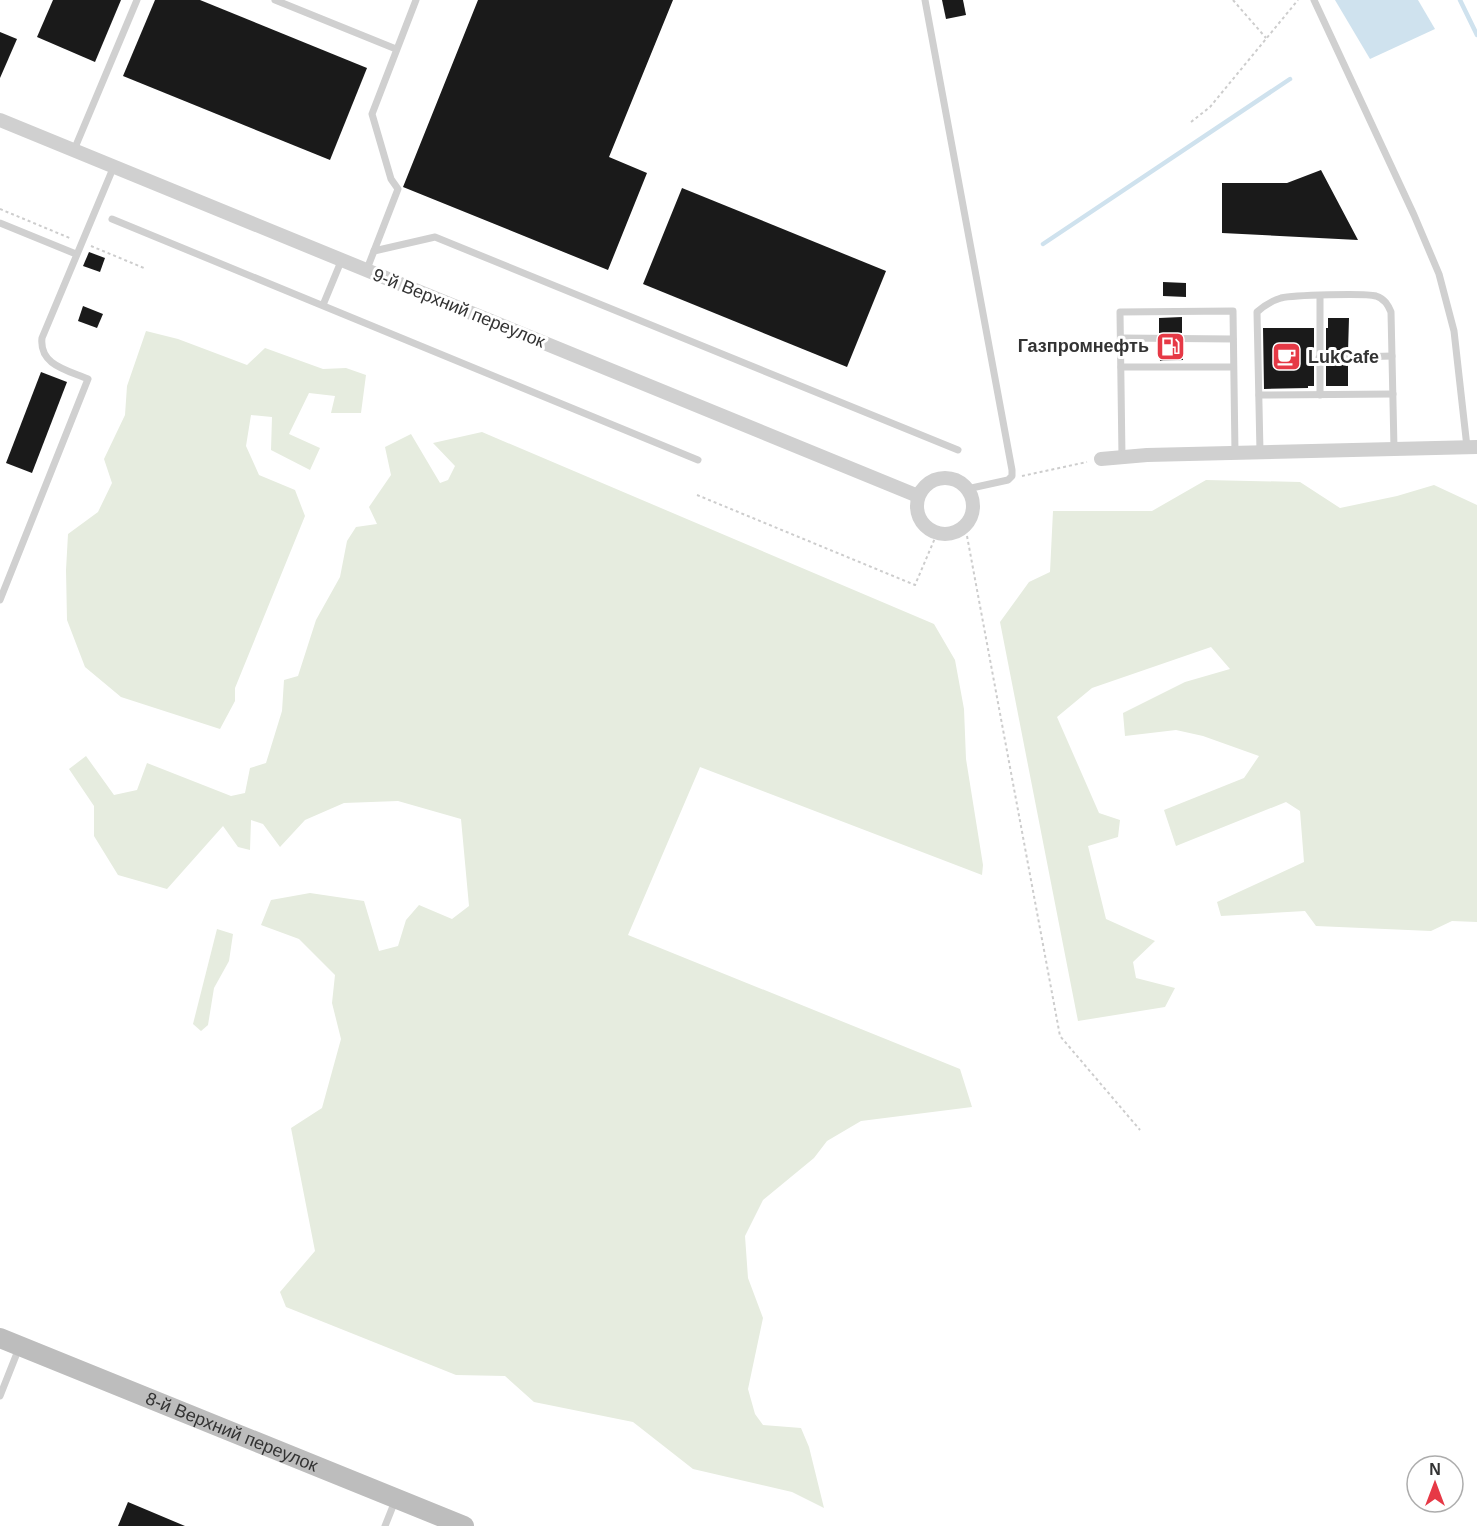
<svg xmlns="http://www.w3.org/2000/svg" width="1477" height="1526" font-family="Arial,sans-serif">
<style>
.green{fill:#e6ecdf}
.water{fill:#cfe2ee}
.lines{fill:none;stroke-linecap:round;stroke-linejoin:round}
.stream{stroke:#cfe2ee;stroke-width:4.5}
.building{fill:#1a1a1a}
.path{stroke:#cdcdcd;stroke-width:2;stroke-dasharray:3 3;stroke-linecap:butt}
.lane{stroke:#d0d0d0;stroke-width:7}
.street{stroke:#d0d0d0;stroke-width:14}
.secondary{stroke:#bdbdbd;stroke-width:20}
.labels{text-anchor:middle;stroke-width:6;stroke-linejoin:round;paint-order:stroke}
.street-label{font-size:18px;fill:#333;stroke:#fff}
.poi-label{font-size:18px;font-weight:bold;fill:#333;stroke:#fff;text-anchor:end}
</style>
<rect width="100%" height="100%" fill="#fff"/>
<g class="green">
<path d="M146,331l32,8 69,26 18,-17 58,21 23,-1 20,7 -5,38h-30l4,-17 -26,-3 -20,41 31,14 -10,22 -39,-20 1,-33 -21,-2 -5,31 13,29 36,15 10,26 -70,172v13l-15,28 -99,-32 -36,-30 -18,-47 -1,-50 2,-36 30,-22 14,-29 -8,-24 21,-44 2,-29z"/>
<path d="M482,432l452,192 21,36 9,49 2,50 17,106 -1,10 -282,-108 -72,168 332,134 12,38 -111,14 -34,20 -13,17 -51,42 -18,36 3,42 15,40 -15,71 7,25 8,11 38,3 8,19 15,61 -32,-16 -99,-23 -60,-47 -99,-20 -29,-26 -49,-1 -170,-68 -6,-15 35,-41 -24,-123 31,-20 19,-69 -9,-36 3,-28 -36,-36 -38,-14 10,-25 39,-7 54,8 15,50 19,-5 8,-26 13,-15 33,14 17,-13 -8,-87 -63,-18 -54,2 -39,17 -25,27 -17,-23 -12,-4 -1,30 -12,-3 -15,-21 -56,63 -49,-14 -24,-39v-30l-25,-37 17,-13 28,39 23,-5 10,-27 84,33 14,-3 5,-25 16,-5 16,-52 2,-31 14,-4 18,-56 24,-43 7,-36 9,-14 21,-3 -8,-17 22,-32 -6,-28 26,-13 29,49 8,-3 7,-14 -22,-23z"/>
<path d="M1206,480l94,2 40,26 57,-12 37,-11 43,20v417l-25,-1 -21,10 -115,-5 -11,-15 -84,5 -4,-14 87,-40 -4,-51 -14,-9 -110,44 -12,-36 80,-32 15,-22 -56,-20 -27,-6 -51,6 -2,-23 62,-31 45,-13 -19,-22 -119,41 -35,29 42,96 21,7 -2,17 -30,9 18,73 49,22 -22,21 3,16 39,10 -10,19 -87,14 -78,-399 29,-40 21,-10 3,-61h99z"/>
<path d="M217,929l16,5 -4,27 -15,27 -6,37 -7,6 -8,-7z"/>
</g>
<path class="water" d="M1335,0h83l17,29 -65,30z"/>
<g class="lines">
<g class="stream">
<path d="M1460,0l17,35"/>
<path d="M1043,244l247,-165"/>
</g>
</g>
<g class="building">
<path d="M53,0h68l-26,62 -58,-25z"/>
<path d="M155,0h45l167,68 -37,92 -207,-84z"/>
<path d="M478,0h195l-64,157 38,16 -39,97 -205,-83z"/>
<path d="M942,0h21l3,15 -20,4z"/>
<path d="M0,32l17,7 -17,39z"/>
<path d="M1321,170l37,70 -136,-7v-50h65z"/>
<path d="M682,188l204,83 -39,96 -204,-83z"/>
<path d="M89,252l16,6 -5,14 -17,-6z"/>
<path d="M1163,282l23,1v14l-23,-1z"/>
<path d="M83,306l20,8 -6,14 -19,-7z"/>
<path d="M1182,317v16h-23v-15z"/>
<path d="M1328,318h21l-1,34h-22v-24h2z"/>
<path d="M1263,328h51v58h-6v2l-44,1z"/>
<path d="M1159,344h24v16l-23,1z"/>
<rect x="1326" y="363" width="22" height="23"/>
<path d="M41,372l26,10 -35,91 -26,-10z"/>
<path d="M128,1502l57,24h-67z"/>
</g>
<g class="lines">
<g class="path">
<path d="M1233,0l33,38"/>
<path d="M1191,122l19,-15 88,-107"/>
<path d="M0,209l72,30"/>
<path d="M91,246l53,22"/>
<path d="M1022,476l65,-14"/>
<path d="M697,495l218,90 20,-47"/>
<path d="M967,536l93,500 80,94"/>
</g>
<g class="lane">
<path d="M275,0l121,49"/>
<path d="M925,0l87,470v6l-4,4 -41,9"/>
<path d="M1314,0l100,215 25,59 15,57 13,116"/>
<path d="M74,150l63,-150"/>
<path d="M112,219l586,241"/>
<path d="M0,223l76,31"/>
<path d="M374,251l61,-14 523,213"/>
<path d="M367,269l31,-80 -7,-10 -19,-65 44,-114"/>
<path d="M323,305l19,-46"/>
<path d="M1121,338l112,1"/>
<path d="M1319,358l73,-2"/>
<path d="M1121,367h112"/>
<path d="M1259,395l134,-1"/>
<path d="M1320,395v-99"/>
<path d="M1260,452l-3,-140c8,-7 14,-11 24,-14 12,-3 84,-5 95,-2 9,3 12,9 15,16l3,136"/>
<path d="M1122,457l-2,-145 113,-1 2,142"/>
<path d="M0,600l88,-221c-21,-9 -49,-14 -46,-41l72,-172"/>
<path d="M0,1396l19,-48"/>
<path d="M385,1526l10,-25"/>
</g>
<g class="street">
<path d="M0,120l918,376"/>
<path d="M1101,459l46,-4 330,-8"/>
<circle cx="945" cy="506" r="28"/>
</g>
<path class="secondary" id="s1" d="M0,1338l464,188"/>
</g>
<defs>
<symbol id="fuel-square" viewBox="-11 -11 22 22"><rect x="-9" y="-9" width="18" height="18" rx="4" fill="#e63946" stroke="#fff"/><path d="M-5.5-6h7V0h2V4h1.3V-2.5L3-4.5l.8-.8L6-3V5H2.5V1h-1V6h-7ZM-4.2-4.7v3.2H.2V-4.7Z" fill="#fff"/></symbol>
<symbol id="cafe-square" viewBox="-11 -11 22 22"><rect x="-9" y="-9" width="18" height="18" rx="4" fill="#e63946" stroke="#fff"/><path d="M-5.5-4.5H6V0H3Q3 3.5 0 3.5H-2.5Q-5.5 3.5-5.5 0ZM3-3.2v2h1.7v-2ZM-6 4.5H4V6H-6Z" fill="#fff"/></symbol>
</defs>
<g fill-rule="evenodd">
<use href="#fuel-square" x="1154" y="330" width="33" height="33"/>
<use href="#cafe-square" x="1270" y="340" width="33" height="33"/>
</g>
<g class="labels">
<g class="street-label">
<text transform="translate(459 308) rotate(22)" y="6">9-й Верхний переулок</text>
<text dy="6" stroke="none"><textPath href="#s1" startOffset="250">8-й Верхний переулок</textPath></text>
</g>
<g class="poi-label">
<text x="1149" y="352">Газпромнефть</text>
<text x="1308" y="363" text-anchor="start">LukCafe</text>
</g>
</g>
<g transform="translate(1435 1484)"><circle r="28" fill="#ffffff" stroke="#adadad" stroke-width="1.5"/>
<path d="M0-4.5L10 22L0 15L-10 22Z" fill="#e63946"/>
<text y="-9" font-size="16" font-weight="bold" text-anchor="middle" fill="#333333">N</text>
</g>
</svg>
